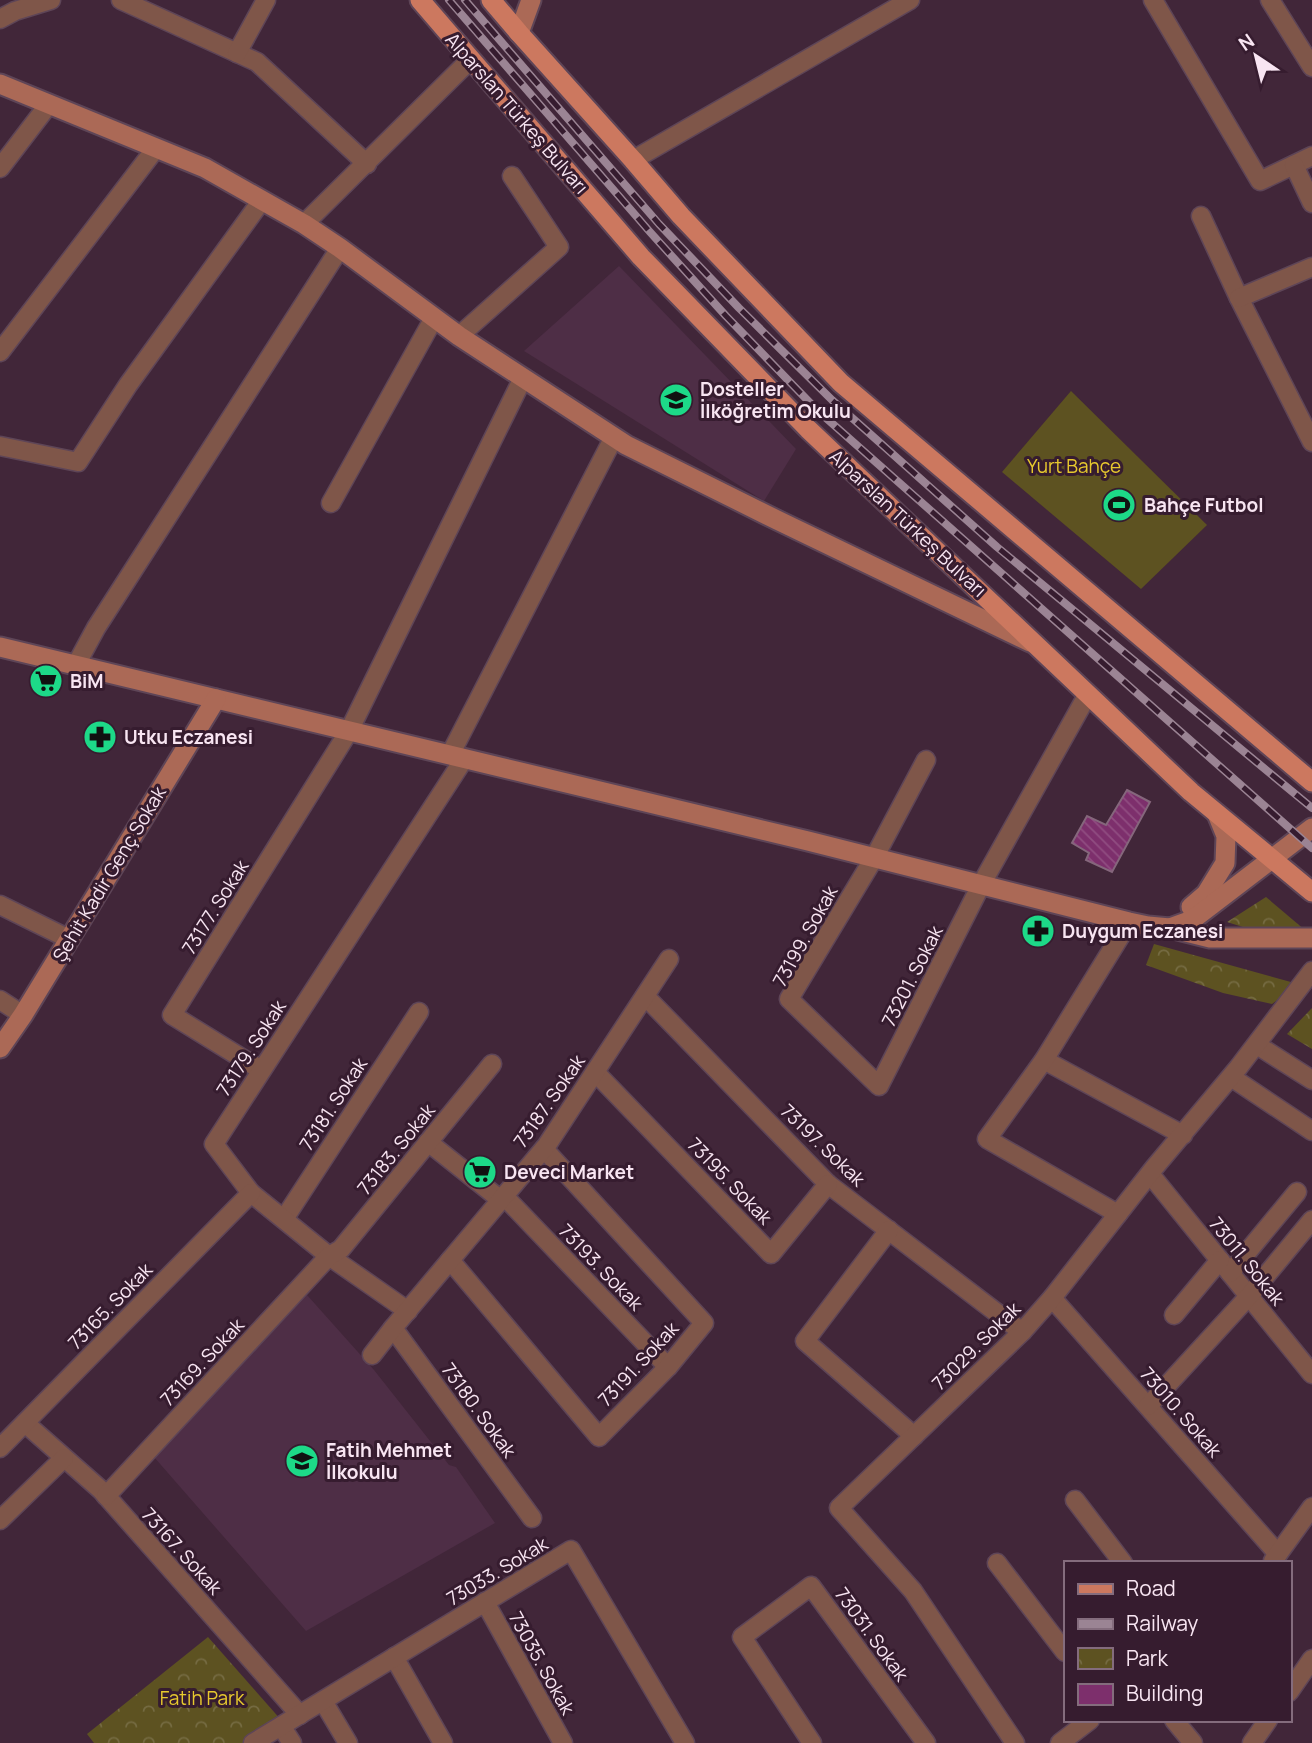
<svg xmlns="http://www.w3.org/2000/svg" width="1312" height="1743" font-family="Manrope,sans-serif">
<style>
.built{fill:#4e2e46}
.green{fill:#5d5221}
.park{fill:url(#park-crowns)}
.building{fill:url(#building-back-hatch);stroke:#85667c;stroke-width:2}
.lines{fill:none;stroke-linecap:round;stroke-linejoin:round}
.minor-casing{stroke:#5e4557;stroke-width:21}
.secondary-casing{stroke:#5e4557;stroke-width:23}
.primary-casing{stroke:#5e4557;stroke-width:23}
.minor{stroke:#7f5649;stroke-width:18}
.secondary{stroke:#ab6956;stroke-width:19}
.primary{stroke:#cc785f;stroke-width:19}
.rail-casing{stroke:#9b8494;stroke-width:8}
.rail{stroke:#361c2f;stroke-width:5;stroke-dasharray:16;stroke-linecap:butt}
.labels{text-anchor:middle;stroke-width:6;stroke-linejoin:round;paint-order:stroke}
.street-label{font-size:19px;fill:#f8e5f2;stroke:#361c2f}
.poi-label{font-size:19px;font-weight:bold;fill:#f8e5f2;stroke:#361c2f;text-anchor:start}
.park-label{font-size:19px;fill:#e7c92e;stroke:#361c2f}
</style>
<defs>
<pattern id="park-crowns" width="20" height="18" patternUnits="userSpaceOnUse" patternTransform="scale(1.75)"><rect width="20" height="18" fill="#5d5221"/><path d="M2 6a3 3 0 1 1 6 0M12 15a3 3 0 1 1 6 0" fill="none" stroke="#756b42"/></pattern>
<pattern id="building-back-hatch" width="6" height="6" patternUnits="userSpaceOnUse" patternTransform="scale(1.75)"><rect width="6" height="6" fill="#7d2f6c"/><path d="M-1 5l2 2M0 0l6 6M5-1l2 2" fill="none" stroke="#904d81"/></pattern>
</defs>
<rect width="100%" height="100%" fill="#412639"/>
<g class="built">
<path d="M619,266l177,183 -32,52 -240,-150z"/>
<path d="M307,1295l67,75 75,95 7,2 39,56 -189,108 -152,-174z"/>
</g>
<path class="green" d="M1071,391l136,134 -66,64 -139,-117z"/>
<g class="park">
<path d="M1266,897l46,39v13l-85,-27z"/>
<path d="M1154,944l144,40 -26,20 -49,-11 -77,-28z"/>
<path d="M1312,1008v41l-25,-15z"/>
<path d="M208,1637l74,84 -34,22h-154l-7,-9z"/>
</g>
<path class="building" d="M1127,790l23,12 -38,70 -26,-12 3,-7 -17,-10 15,-27 19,9z"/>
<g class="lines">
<defs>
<g id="minor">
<path d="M121,0l136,62 110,102"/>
<path d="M1153,0l107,181 52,-25"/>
<path d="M1270,0l42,67"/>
<path d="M0,19l15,-8 36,-11"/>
<path d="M237,53l29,-53"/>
<path d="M633,160l277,-160"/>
<path d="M1294,165l18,38"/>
<path d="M0,168l49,-64"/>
<path d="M1201,216l38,82 73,144"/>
<path d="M304,224l167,-165"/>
<path d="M1239,298l73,-31"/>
<path d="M459,336l100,-89 -47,-71"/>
<path d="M0,352l156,-204"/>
<path d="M0,446l78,16 50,-77 134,-185"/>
<path d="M331,503l103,-185"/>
<path d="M76,665l20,-37 244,-380"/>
<path d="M450,755l164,-318"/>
<path d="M926,760l-52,98 -85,141 90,87 102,-201 107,-191"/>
<path d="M0,905l69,34"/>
<path d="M645,996l183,188 194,148"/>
<path d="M0,1000l23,15"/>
<path d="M1257,1045l55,35"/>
<path d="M1044,1060l139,75"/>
<path d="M261,1070l-89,-55 177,-284 174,-353"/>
<path d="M595,1072l176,182 57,-70"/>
<path d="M1231,1077l81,54"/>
<path d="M428,1142l73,58"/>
<path d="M1150,1174l162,200"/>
<path d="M504,1196l164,171"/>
<path d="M1118,1214l-131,-75 57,-79 85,-138"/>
<path d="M284,1219l135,-207"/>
<path d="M889,1230l-84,111 109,95"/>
<path d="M450,1260l149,177 69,-70 36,-44 -160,-174"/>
<path d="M1230,1273l67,-81"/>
<path d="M1052,1298l226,256"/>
<path d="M408,1311l-79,-55 -78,-63 -37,-49 250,-385"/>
<path d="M1174,1315l46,-55"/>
<path d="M393,1328l139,190"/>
<path d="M372,1355l21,-27 154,-183 122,-186"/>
<path d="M1148,1406l101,-110 63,-76"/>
<path d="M25,1423l76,67 199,225"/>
<path d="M0,1448l251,-255"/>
<path d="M106,1496l223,-240 12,-7 151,-185"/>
<path d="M1075,1500l48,63"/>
<path d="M0,1520l64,-62"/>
<path d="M1273,1561l39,-54"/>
<path d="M997,1563l68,89"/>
<path d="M485,1602l78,141"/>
<path d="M394,1657l49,86"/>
<path d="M1289,1692l23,-33"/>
<path d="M323,1701l25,42"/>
<path d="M1174,1720l19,23"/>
<path d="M281,1726l11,17"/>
<path d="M253,1743l318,-193 114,193"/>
<path d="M812,1743l-70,-106 69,-51 115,157"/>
<path d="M1015,1743l-102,-152 -74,-83 183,-176 30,-34 102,-130 84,-100 74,-97"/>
<path d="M1060,1743l30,-23"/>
<path d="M1252,1743l16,-23"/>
</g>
<g id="secondary">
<path d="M519,33l12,-33"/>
<path d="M0,84l205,84 99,56 36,24 119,88 167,109 151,75 253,122"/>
<path d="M0,647l808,194 321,81 19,4 22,2 40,10h102"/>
<path d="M1191,907l15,-13 19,-31 1,-27 -9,-22"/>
<path d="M1170,928l22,-8 120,-92"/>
<path d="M0,1048l23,-33 193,-316"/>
</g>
<g id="primary">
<path d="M420,0l221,257 167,172 383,363 121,100"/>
<path d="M491,0l28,33 114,127 48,56 160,167 471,399"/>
</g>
</defs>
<use href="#minor" class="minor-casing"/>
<use href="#secondary" class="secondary-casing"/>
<use href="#primary" class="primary-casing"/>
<use href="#minor" class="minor"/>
<use href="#secondary" class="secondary"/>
<use href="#primary" class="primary"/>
<defs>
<g id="rail">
<path d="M449,0l201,232 76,84 91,94 495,438"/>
<path d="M465,0l194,224 80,84 93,92 165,147 315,261"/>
</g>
</defs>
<use href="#rail" class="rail-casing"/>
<use href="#rail" class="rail"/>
</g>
<defs>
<symbol id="school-disc" viewBox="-11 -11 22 22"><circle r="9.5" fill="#1dd988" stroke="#361c2f"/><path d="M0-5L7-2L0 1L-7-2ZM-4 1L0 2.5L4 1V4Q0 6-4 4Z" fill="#111"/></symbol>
<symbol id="stadium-disc" viewBox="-11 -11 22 22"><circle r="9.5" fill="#1dd988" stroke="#361c2f"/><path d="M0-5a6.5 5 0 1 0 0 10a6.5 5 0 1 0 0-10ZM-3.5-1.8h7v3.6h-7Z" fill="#111"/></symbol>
<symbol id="supermarket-disc" viewBox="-11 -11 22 22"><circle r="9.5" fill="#1dd988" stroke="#361c2f"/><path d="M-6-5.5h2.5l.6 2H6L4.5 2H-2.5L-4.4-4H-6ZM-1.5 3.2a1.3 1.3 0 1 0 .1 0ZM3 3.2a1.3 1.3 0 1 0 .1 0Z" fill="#111"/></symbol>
<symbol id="pharmacy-disc" viewBox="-11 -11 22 22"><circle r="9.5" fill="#1dd988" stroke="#361c2f"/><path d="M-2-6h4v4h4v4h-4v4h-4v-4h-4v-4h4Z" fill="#111"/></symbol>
</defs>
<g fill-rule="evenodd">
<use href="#school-disc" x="657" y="381" width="38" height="38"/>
<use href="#stadium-disc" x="1100" y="486" width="38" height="38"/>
<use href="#supermarket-disc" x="27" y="662" width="38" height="38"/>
<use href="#pharmacy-disc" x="81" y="718" width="38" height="38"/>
<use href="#pharmacy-disc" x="1019" y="912" width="38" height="38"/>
<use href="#supermarket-disc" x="461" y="1153" width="38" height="38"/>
<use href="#school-disc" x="283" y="1442" width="38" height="38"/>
</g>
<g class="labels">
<g class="street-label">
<text transform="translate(517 113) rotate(49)" y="7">Alparslan Türkeş Bulvarı</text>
<text transform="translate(908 523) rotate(43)" y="7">Alparslan Türkeş Bulvarı</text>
<text transform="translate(109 874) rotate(-59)" y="7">Şehit Kadir Genç Sokak</text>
<text transform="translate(215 907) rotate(-58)" y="7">73177. Sokak</text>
<text transform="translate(805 936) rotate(-61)" y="7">73199. Sokak</text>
<text transform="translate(912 976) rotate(-63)" y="7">73201. Sokak</text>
<text transform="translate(251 1048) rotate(-57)" y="7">73179. Sokak</text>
<text transform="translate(549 1101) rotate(-55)" y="7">73187. Sokak</text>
<text transform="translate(333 1104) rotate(-57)" y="7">73181. Sokak</text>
<text transform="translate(823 1145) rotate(44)" y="7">73197. Sokak</text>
<text transform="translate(396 1149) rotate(-51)" y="7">73183. Sokak</text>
<text transform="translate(730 1181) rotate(46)" y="7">73195. Sokak</text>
<text transform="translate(1247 1261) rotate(51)" y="7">73011. Sokak</text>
<text transform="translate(601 1267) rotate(46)" y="7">73193. Sokak</text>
<text transform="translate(110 1306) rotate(-46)" y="7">73165. Sokak</text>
<text transform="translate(976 1346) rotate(-45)" y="7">73029. Sokak</text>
<text transform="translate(202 1362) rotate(-47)" y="7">73169. Sokak</text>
<text transform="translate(638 1364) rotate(-47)" y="7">73191. Sokak</text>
<text transform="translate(479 1410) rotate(54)" y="7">73180. Sokak</text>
<text transform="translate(1181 1412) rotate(49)" y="7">73010. Sokak</text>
<text transform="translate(182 1551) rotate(48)" y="7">73167. Sokak</text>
<text transform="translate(497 1571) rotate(-31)" y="7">73033. Sokak</text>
<text transform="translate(872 1634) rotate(54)" y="7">73031. Sokak</text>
<text transform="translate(542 1663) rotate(61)" y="7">73035. Sokak</text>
</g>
<g class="poi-label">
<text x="700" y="396">Dosteller<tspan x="700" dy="22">İlköğretim Okulu</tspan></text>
<text x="1144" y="512">Bahçe Futbol</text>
<text x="70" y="688">BiM</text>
<text x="124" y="744">Utku Eczanesi</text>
<text x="1062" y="938">Duygum Eczanesi</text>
<text x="504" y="1179">Deveci Market</text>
<text x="326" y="1457">Fatih Mehmet<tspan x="326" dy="22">İlkokulu</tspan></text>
</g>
<g class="park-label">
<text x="1074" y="473">Yurt Bahçe</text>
<text x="202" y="1705">Fatih Park</text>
</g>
</g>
<rect x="1064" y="1561" width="228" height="161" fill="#361c2f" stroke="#846c7d" stroke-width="2"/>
<rect x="1078" y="1584" width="35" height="10" fill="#cc785f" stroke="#846c7d" stroke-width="2"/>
<text x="1126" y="1596" font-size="21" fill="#f8e5f2">Road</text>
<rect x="1078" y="1619" width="35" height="10" fill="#9b8494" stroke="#846c7d" stroke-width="2"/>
<text x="1126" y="1631" font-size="21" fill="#f8e5f2">Railway</text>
<rect x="1078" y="1648" width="35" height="21" fill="url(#park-crowns)" stroke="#846c7d" stroke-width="2"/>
<text x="1126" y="1666" font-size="21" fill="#f8e5f2">Park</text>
<rect x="1078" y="1684" width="35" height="21" fill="#7d2f6c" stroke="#846c7d" stroke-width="2"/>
<text x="1126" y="1701" font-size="21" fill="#f8e5f2">Building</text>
<g transform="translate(1256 56) rotate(325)" stroke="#361c2f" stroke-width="5" paint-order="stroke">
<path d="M0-5L12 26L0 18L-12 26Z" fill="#f8e5f2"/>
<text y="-10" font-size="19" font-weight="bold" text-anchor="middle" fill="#f8e5f2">N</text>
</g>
</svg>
